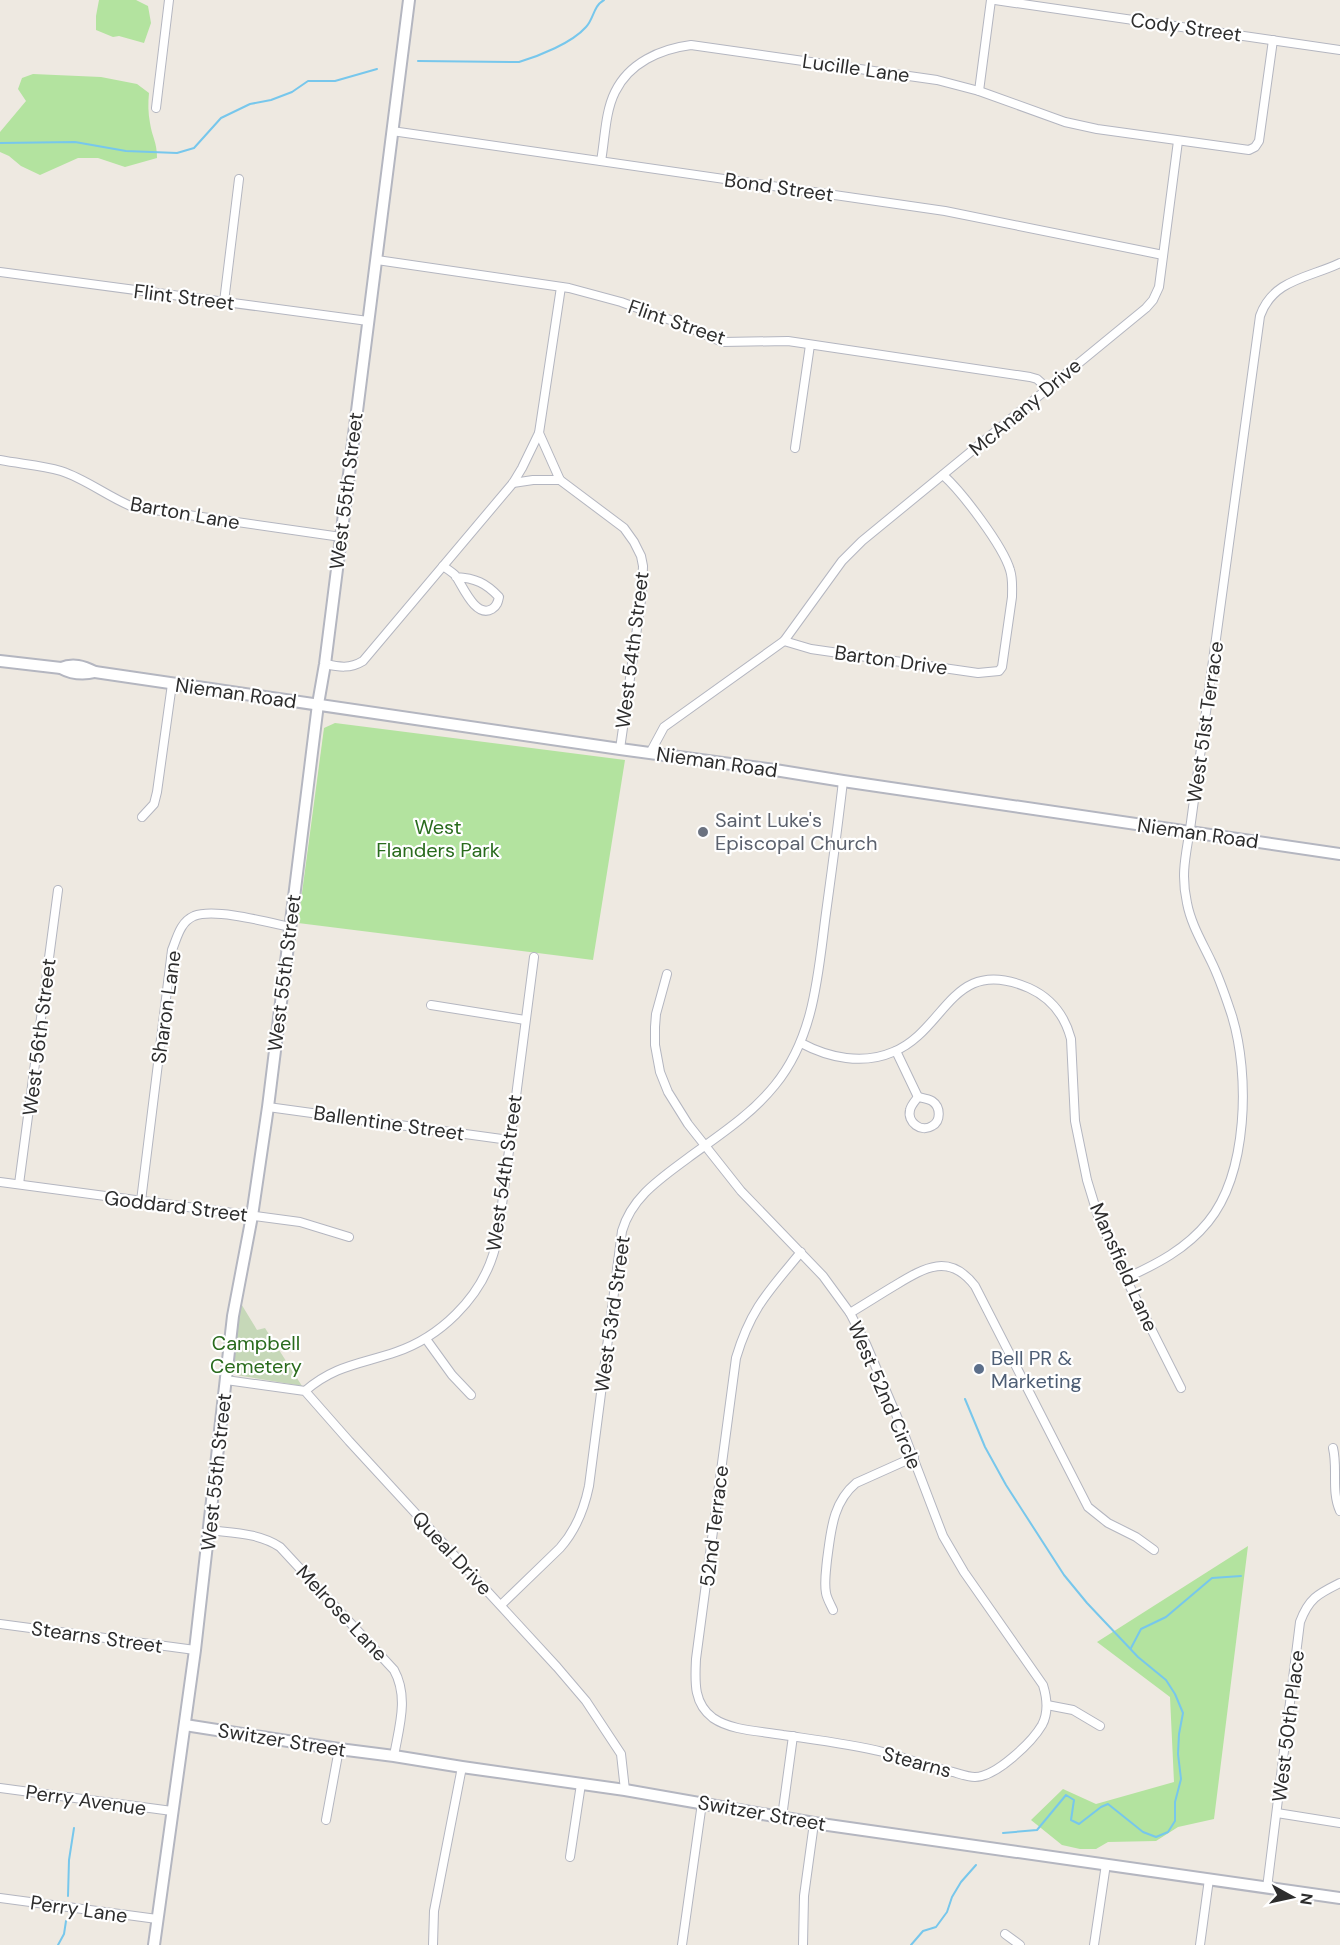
<svg xmlns="http://www.w3.org/2000/svg" width="1340" height="1945" font-family="'DM Sans',sans-serif">
<style>
.green{fill:#b3e39f}
.cemetery{fill:#c6d8b8}
.lines{fill:none;stroke-linecap:round;stroke-linejoin:round}
.stream{stroke:#77c7ec;stroke-width:2}
.street-casing{stroke:#b4b6c0;stroke-width:10}
.secondary-casing{stroke:#b4b6c0;stroke-width:14}
.street{stroke:#fff;stroke-width:8}
.secondary{stroke:#fff;stroke-width:10}
.worship-dot{fill:#6b7280;stroke:#fff;stroke-width:2}
.service-dot{fill:#5c6f8a;stroke:#fff;stroke-width:2}
.labels{text-anchor:middle;stroke-width:4.5;stroke-linejoin:round;paint-order:stroke}
.street-label{font-size:20px;fill:#2d2d2d;stroke:#fff}
.worship-label{font-size:20px;fill:#5b616d;stroke:#fff;text-anchor:start}
.park-label{font-size:20px;fill:#296b1d;stroke:#fff}
.service-label{font-size:20px;fill:#4e5e75;stroke:#fff;text-anchor:start}
</style>
<rect width="100%" height="100%" fill="#eee9e1"/>
<g class="green">
<path d="M99,0h37l12,6 3,17 -7,20 -25,-7 -6,1 -17,-7v-14z"/>
<path d="M33,74l68,3 36,7 12,9c-1,10 -1,20 1,30 2,14 7,19 7,35l-32,9 -27,-9h-20l-38,17 -19,-9 -12,-10 -9,-4v-20l26,-31 -8,-12 4,-11z"/>
<path d="M335,723l290,37 -32,200 -295,-37 26,-195z"/>
<path d="M1248,1546l-34,273 -36,8 -22,14 -48,1 -12,7h-16l-18,-4 -31,-25 32,-31 33,15 78,-22 -4,-85 -73,-55z"/>
</g>
<path class="cemetery" d="M240,1302l17,28 8,-2 37,58 -66,-11 -4,-6z"/>
<g class="lines">
<g class="stream">
<path d="M418,61l101,1c20,-6 53,-19 67,-35 8,-8 7,-21 18,-27"/>
<path d="M0,143l75,-1 51,9 51,2 17,-5 27,-30 29,-14 21,-4 21,-8 16,-11h27l42,-12"/>
<path d="M965,1399l20,48 21,38 58,90 23,28 51,54 28,23 9,14 8,19 -4,21 -1,20 3,25 -6,23v19l-7,11 -12,5 -13,-5 -35,-28 -7,3 -22,17 -8,-4 3,-20 -8,-5 -29,35 -34,3"/>
<path d="M1131,1648l10,-19 25,-12 46,-39 29,-2"/>
<path d="M68,1896l1,-36 5,-32"/>
<path d="M58,1945l6,-11 2,-13"/>
<path d="M911,1945l12,-14 13,-4 11,-15 5,-15 9,-15 15,-17"/>
</g>
<defs>
<g id="street">
<path d="M995,0l345,50"/>
<path d="M979,91l12,-91"/>
<path d="M156,108l13,-108"/>
<path d="M392,131l553,80 218,44"/>
<path d="M601,161c4,-22 4,-49 14,-69 14,-29 45,-43 76,-47l246,35 42,11 86,31 32,7 152,21 6,-3 4,-6 14,-101"/>
<path d="M377,260l192,28 52,14 63,23 38,17 66,-1 242,36 7,2 10,9"/>
<path d="M0,272l368,49"/>
<path d="M561,287l-22,146 21,47 64,48 10,14 7,14 2,10 -1,27 -22,156"/>
<path d="M224,302l15,-123"/>
<path d="M795,448l15,-103"/>
<path d="M0,460c20,4 41,5 61,11 25,8 47,26 72,36l208,30"/>
<path d="M513,483l20,-3h27"/>
<path d="M443,566c4,3 9,6 12,9 7,9 20,44 37,34 5,-3 6,-7 7,-12 -13,-14 -24,-19 -43,-20"/>
<path d="M784,641l27,8 167,24 21,-2 3,-4 10,-70c0,-9 1,-18 -2,-27 -7,-24 -48,-78 -67,-95"/>
<path d="M325,664c14,3 25,5 38,-3l150,-178 9,-15 17,-35"/>
<path d="M650,753l14,-26 120,-86 58,-80 20,-20 284,-233 7,-8 6,-13 19,-146"/>
<path d="M142,817l12,-13 3,-12 15,-108"/>
<path d="M667,974l-11,40 -1,13v18l5,27 8,20 20,32 53,67 82,85 27,37 16,31 35,82 42,110 21,36 79,113c4,13 6,27 -1,40 -10,17 -46,52 -67,52 -7,0 -15,-3 -22,-5 -24,-5 -47,-14 -70,-20 -33,-8 -66,-12 -100,-17 -22,-4 -51,-4 -70,-17 -20,-15 -18,-37 -17,-59l40,-301c15,-50 33,-67 65,-106"/>
<path d="M431,1005l94,15"/>
<path d="M801,1043c28,15 62,22 92,9 54,-22 58,-98 136,-64 22,10 36,28 42,51l4,82 12,59 11,36 22,51 61,121"/>
<path d="M896,1051l22,46"/>
<path d="M918,1097c4,1 10,2 14,4 9,6 9,20 0,25 -11,7 -25,-4 -22,-16 1,-5 5,-9 8,-13z"/>
<path d="M268,1107l241,33"/>
<path d="M0,1182l300,40 49,15"/>
<path d="M19,1184l39,-294"/>
<path d="M141,1201l31,-251c5,-12 8,-28 22,-34 21,-8 73,6 96,11"/>
<path d="M1126,1278c31,-14 60,-29 82,-56 40,-49 42,-147 24,-206 -6,-18 -12,-37 -21,-55 -9,-19 -20,-37 -24,-58 -7,-31 0,-52 4,-81l69,-506c13,-37 49,-38 80,-53"/>
<path d="M850,1313c15,-9 29,-18 44,-27 30,-18 55,-34 81,0l113,221 20,16 28,14 18,13"/>
<path d="M426,1339l26,36 19,20"/>
<path d="M226,1380l79,11 44,50 208,226 29,34 35,53 4,36"/>
<path d="M305,1391c30,-26 56,-27 91,-39 44,-15 83,-53 97,-97 3,-9 4,-18 6,-27l35,-271"/>
<path d="M1333,1448c5,21 -2,43 7,63"/>
<path d="M209,1530c24,3 50,3 71,17l114,123c15,27 5,57 0,86"/>
<path d="M501,1605l59,-57c16,-18 24,-38 29,-62l33,-255c10,-34 38,-52 66,-73 30,-22 63,-43 87,-73 40,-49 43,-112 51,-172 6,-44 12,-88 17,-132"/>
<path d="M833,1610c-2,-5 -6,-11 -7,-17 -2,-10 0,-22 1,-33 4,-28 5,-57 29,-77l58,-26"/>
<path d="M0,1624l195,26"/>
<path d="M1047,1705l26,5 27,16"/>
<path d="M0,1788l172,23"/>
<path d="M1277,1813l63,10"/>
<path d="M782,1817l11,-81"/>
<path d="M326,1820l13,-71"/>
<path d="M570,1857l11,-73"/>
<path d="M1267,1888l33,-266c9,-24 18,-28 40,-39"/>
<path d="M0,1898l157,21"/>
<path d="M1005,1934l15,11"/>
<path d="M433,1945l1,-34 28,-144"/>
<path d="M682,1945l20,-142"/>
<path d="M803,1945l1,-49 10,-73"/>
<path d="M1094,1945l12,-81"/>
<path d="M1200,1945l9,-66"/>
</g>
<g id="secondary">
<path d="M0,661l61,7c11,6 22,7 34,4"/>
<path d="M61,668c12,-5 22,-2 34,4l525,77 155,21 68,11 497,73"/>
<path d="M185,1725l154,24 55,7 68,11 163,23 189,33 526,75"/>
<path d="M154,1945l41,-295 38,-334 19,-100 16,-109 50,-403 7,-40 84,-664"/>
</g>
</defs>
<use href="#street" class="street-casing"/>
<use href="#secondary" class="secondary-casing"/>
<use href="#street" class="street"/>
<use href="#secondary" class="secondary"/>
</g>
<circle class="worship-dot" cx="703" cy="832" r="6"/>
<circle class="service-dot" cx="979" cy="1369" r="6"/>
<g class="labels">
<g class="street-label">
<text transform="translate(1186 27) rotate(8)" y="7">Cody Street</text>
<text transform="translate(856 68) rotate(8)" y="7">Lucille Lane</text>
<text transform="translate(779 187) rotate(8)" y="7">Bond Street</text>
<text transform="translate(184 297) rotate(7)" y="7">Flint Street</text>
<text transform="translate(677 322) rotate(19)" y="7">Flint Street</text>
<text transform="translate(1025 407) rotate(-40)" y="7">McAnany Drive</text>
<text transform="translate(346 491) rotate(-83)" y="7">West 55th Street</text>
<text transform="translate(185 513) rotate(10)" y="7">Barton Lane</text>
<text transform="translate(632 650) rotate(-83)" y="7">West 54th Street</text>
<text transform="translate(891 660) rotate(8)" y="7">Barton Drive</text>
<text transform="translate(236 693) rotate(8)" y="7">Nieman Road</text>
<text transform="translate(1205 722) rotate(-82)" y="7">West 51st Terrace</text>
<text transform="translate(717 762) rotate(8)" y="7">Nieman Road</text>
<text transform="translate(1198 833) rotate(8)" y="7">Nieman Road</text>
<text transform="translate(284 973) rotate(-83)" y="7">West 55th Street</text>
<text transform="translate(166 1007) rotate(-82)" y="7">Sharon Lane</text>
<text transform="translate(39 1037) rotate(-83)" y="7">West 56th Street</text>
<text transform="translate(389 1123) rotate(8)" y="7">Ballentine Street</text>
<text transform="translate(504 1173) rotate(-82)" y="7">West 54th Street</text>
<text transform="translate(176 1206) rotate(7)" y="7">Goddard Street</text>
<text transform="translate(1124 1267) rotate(66)" y="7">Mansfield Lane</text>
<text transform="translate(612 1314) rotate(-82)" y="7">West 53rd Street</text>
<text transform="translate(885 1395) rotate(67)" y="7">West 52nd Circle</text>
<text transform="translate(216 1472) rotate(-84)" y="7">West 55th Street</text>
<text transform="translate(714 1526) rotate(-83)" y="7">52nd Terrace</text>
<text transform="translate(452 1553) rotate(47)" y="7">Queal Drive</text>
<text transform="translate(342 1613) rotate(47)" y="7">Melrose Lane</text>
<text transform="translate(97 1637) rotate(8)" y="7">Stearns Street</text>
<text transform="translate(1288 1726) rotate(-83)" y="7">West 50th Place</text>
<text transform="translate(282 1740) rotate(9)" y="7">Switzer Street</text>
<text transform="translate(917 1762) rotate(15)" y="7">Stearns</text>
<text transform="translate(86 1800) rotate(8)" y="7">Perry Avenue</text>
<text transform="translate(762 1813) rotate(10)" y="7">Switzer Street</text>
<text transform="translate(79 1909) rotate(8)" y="7">Perry Lane</text>
</g>
<g class="worship-label">
<text x="715" y="827">Saint Luke's<tspan x="715" dy="23">Episcopal Church</tspan></text>
</g>
<g class="park-label">
<text x="438" y="834">West<tspan x="438" dy="23">Flanders Park</tspan></text>
<text x="256" y="1350">Campbell<tspan x="256" dy="23">Cemetery</tspan></text>
</g>
<g class="service-label">
<text x="991" y="1365">Bell PR &amp;<tspan x="991" dy="23">Marketing</tspan></text>
</g>
</g>
<g transform="translate(1292 1897) rotate(98)" stroke="#ffffff" stroke-width="4.5" paint-order="stroke">
<path d="M0-4.5L10 22L0 15L-10 22Z" fill="#2d2d2d"/>
<text y="-9" font-size="16" font-weight="bold" text-anchor="middle" fill="#2d2d2d">N</text>
</g>
</svg>
